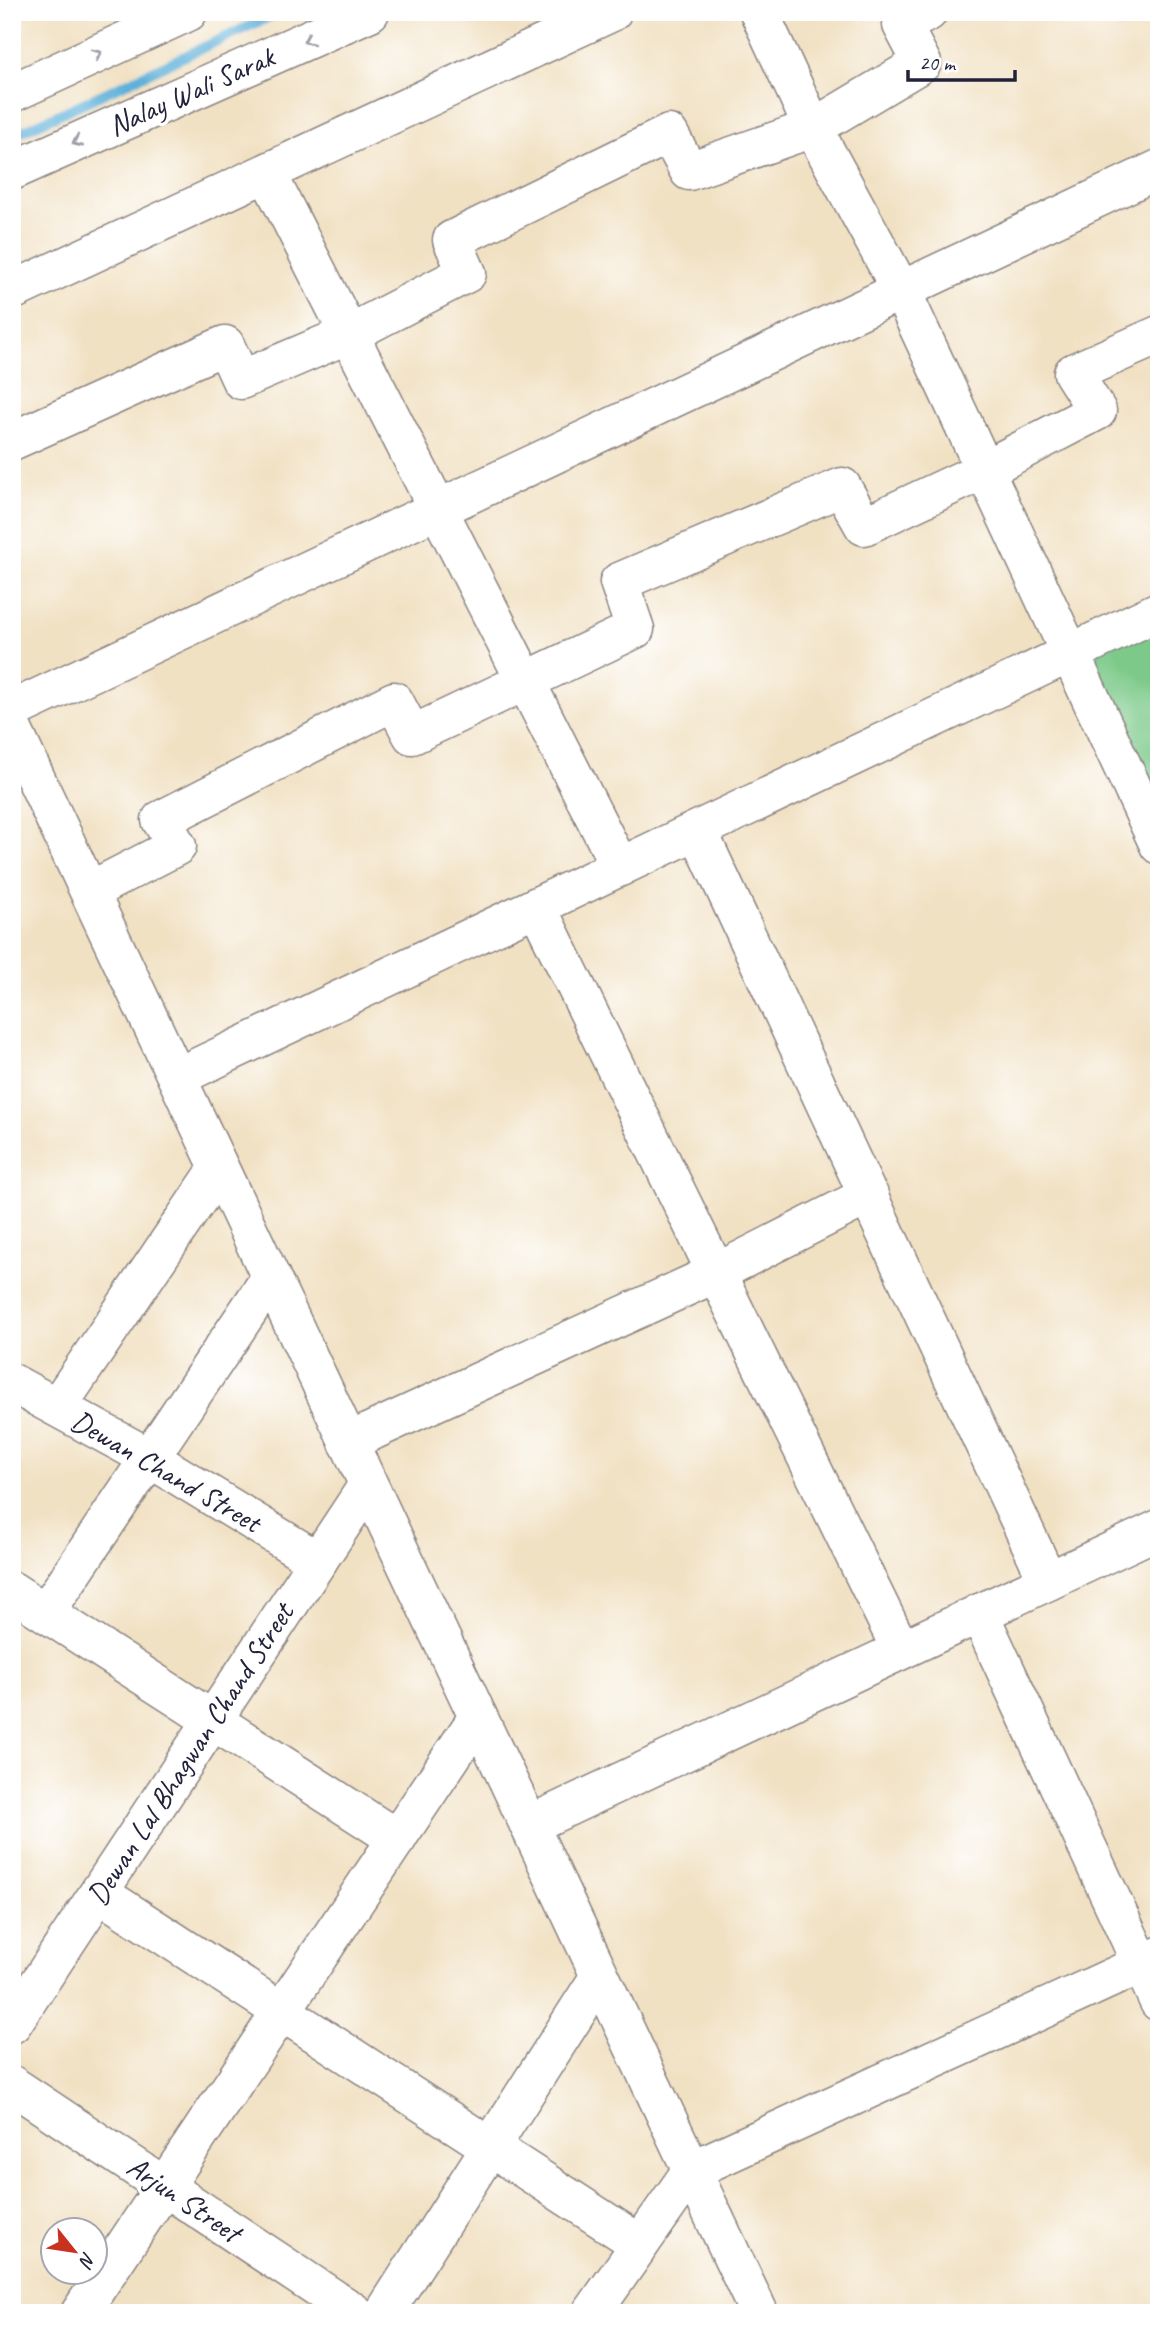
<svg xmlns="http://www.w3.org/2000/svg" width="1171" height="2325" font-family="Caveat,sans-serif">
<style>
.green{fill:#7bc989;stroke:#4e7662;stroke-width:2}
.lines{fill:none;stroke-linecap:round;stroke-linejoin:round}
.stream{stroke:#5db0d9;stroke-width:10}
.minor-casing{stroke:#8a827f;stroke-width:41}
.major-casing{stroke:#8a827f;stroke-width:41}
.minor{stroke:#fff;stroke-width:38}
.major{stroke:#fff;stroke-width:38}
.oneway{stroke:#9c9ca7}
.labels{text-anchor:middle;stroke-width:7;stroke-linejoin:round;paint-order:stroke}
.street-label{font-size:30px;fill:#22223b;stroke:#fff}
</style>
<rect width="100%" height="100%" fill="#fff"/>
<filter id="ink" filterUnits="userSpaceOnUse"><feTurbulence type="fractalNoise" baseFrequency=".0143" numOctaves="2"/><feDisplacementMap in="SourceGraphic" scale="14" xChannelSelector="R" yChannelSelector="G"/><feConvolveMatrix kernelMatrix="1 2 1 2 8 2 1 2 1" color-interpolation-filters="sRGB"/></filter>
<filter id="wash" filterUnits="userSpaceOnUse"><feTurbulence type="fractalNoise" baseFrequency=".00686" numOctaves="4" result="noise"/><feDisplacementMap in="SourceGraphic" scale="28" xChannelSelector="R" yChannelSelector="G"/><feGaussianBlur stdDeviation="1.57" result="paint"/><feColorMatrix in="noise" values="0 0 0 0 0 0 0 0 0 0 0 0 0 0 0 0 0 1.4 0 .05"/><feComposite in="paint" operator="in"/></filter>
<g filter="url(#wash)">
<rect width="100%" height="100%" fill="#f1e1c3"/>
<path class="green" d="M1159,614v231l-90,-190z"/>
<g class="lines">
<path class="stream" d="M12,136l268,-124"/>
</g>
</g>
<g filter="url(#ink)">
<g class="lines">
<defs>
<g id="minor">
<path d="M759,12l54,116 89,164 257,553"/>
<path d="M267,173l353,694"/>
<path d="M12,291l600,-279"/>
<path d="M12,441l213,-96 16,35 108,-46 118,-61 -15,-33 217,-106 20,37 124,-43 109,-65 -20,-38 26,-13"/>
<path d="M12,710l1147,-541"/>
<path d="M12,728l747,1585"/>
<path d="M698,831l350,750"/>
<path d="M90,891l87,-45 -16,-26 233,-119 18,34 223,-106 -16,-47 223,-95 22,39 120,-56 113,-59 -24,-38 86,-38"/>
<path d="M537,907l364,743"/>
<path d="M177,1077l982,-466"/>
<path d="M12,1383l136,74 170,104"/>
<path d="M57,1407l162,-239"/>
<path d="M348,1442l368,-169 153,-78"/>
<path d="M12,1591l385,248"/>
<path d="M46,1612l225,-335"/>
<path d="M979,1613l180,389"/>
<path d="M529,1825l630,-296"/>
<path d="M99,1893l541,351"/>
<path d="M12,2024l356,-539"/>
<path d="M12,2085l343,228"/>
<path d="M80,2313l398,-596"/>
<path d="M384,2313l216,-337"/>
<path d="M592,2313l100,-143 467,-214"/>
</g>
<g id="major">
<path d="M12,93l176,-81"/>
<path d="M12,171l358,-159"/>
</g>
</defs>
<use href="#minor" class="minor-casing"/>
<use href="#major" class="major-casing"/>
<use href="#minor" class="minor"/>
<use href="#major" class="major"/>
</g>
<defs><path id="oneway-chevron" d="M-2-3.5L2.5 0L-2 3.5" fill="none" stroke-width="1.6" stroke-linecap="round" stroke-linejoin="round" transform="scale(1.75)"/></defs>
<g class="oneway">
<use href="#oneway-chevron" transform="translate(308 40) rotate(156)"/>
<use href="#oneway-chevron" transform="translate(97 54) rotate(-25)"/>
<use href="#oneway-chevron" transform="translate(77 142) rotate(156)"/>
</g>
</g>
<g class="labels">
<g class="street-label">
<text transform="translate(191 91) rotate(-24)" y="10">Nalay Wali Sarak</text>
<text transform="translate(166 1471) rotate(30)" y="10">Dewan Chand Street</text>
<text transform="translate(190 1754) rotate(-57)" y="10">Dewan Lal Bhagwan Chand Street</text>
<text transform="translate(184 2199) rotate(34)" y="10">Arjun Street</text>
</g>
</g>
<rect width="1171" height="2325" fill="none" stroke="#fff" stroke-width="42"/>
<g transform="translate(74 2251) rotate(120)"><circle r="33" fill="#ffffff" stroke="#a7a7b1" stroke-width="2"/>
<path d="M0-5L12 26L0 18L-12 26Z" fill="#c8321e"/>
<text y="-10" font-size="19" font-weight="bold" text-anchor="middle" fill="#22223b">N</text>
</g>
<path d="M908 70v10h107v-10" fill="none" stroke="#22223b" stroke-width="3.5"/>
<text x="919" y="70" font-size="21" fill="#22223b" stroke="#ffffff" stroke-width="5" paint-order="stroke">20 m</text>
</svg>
